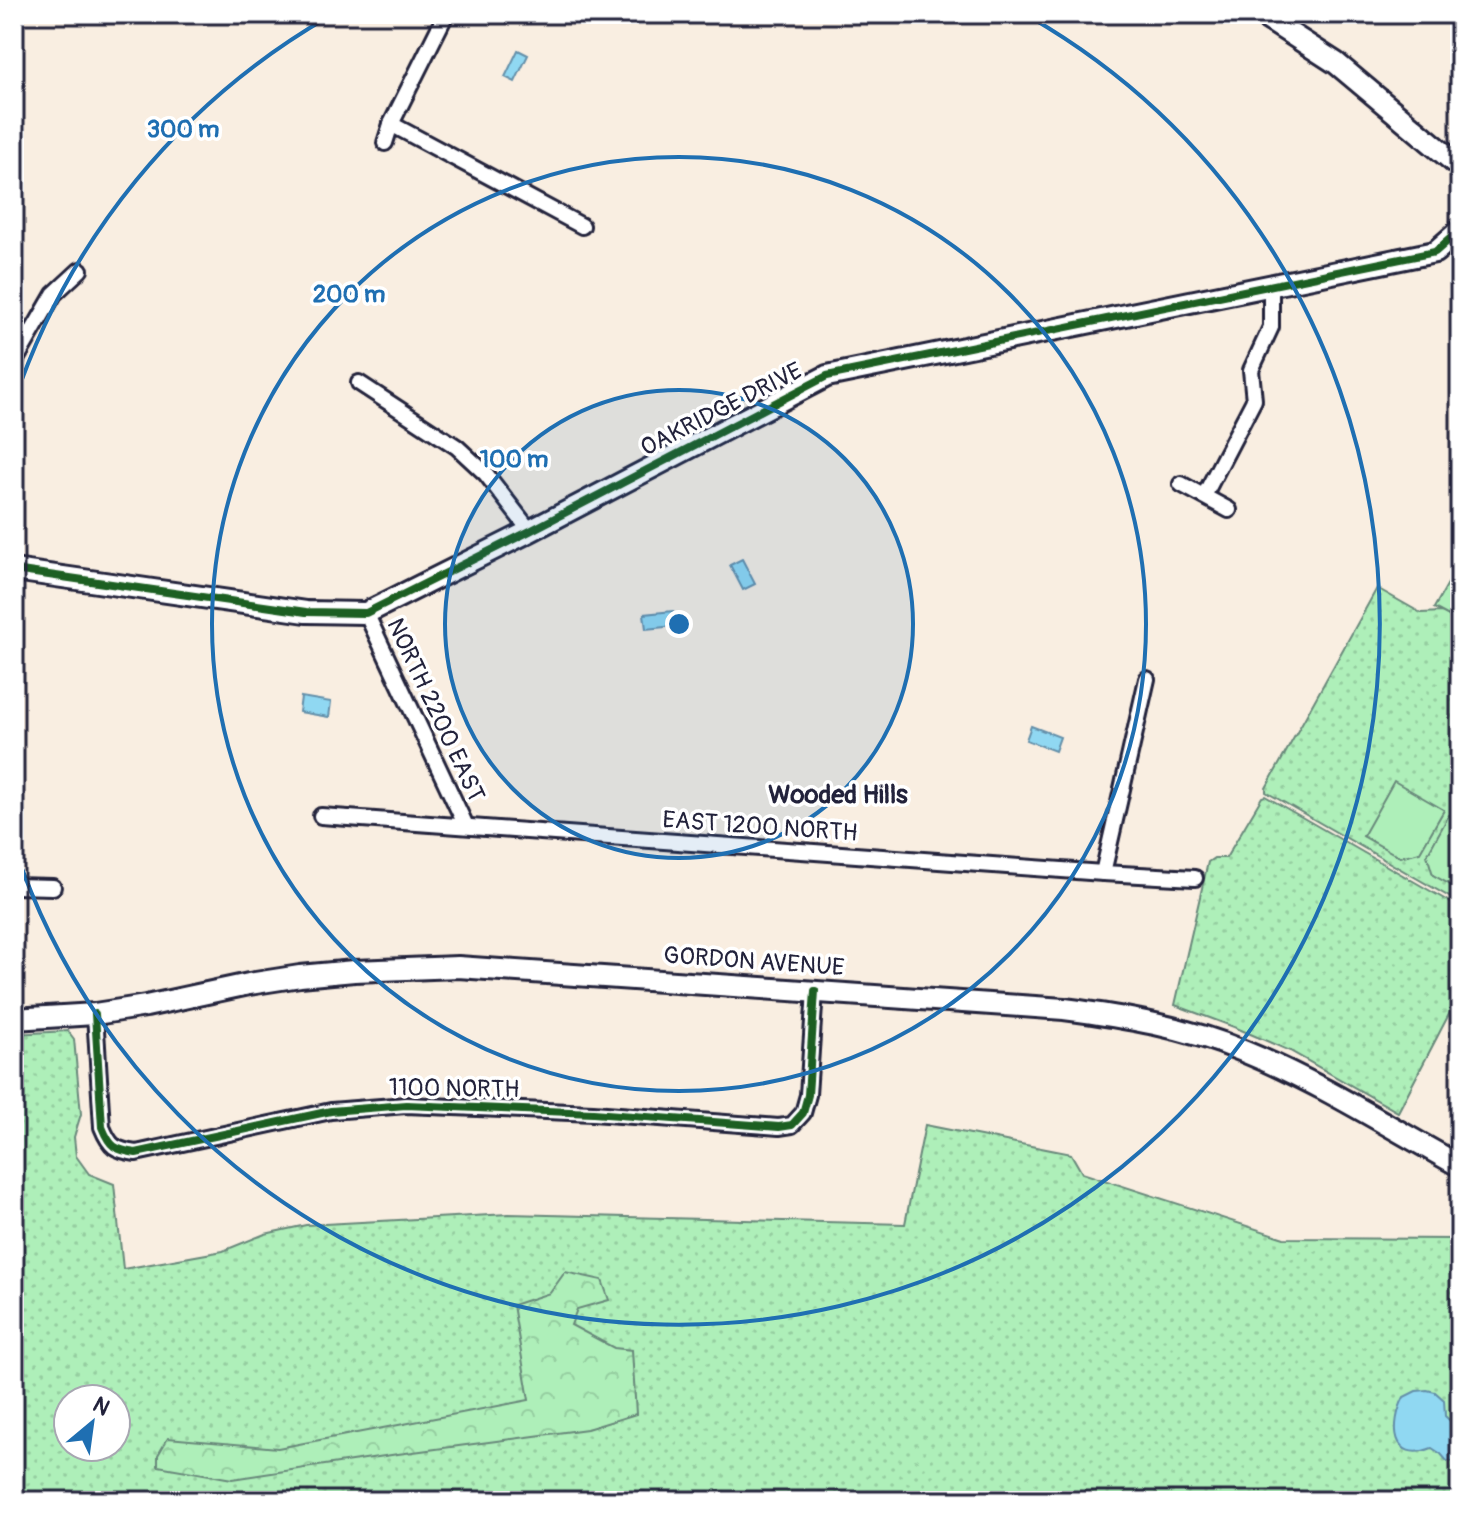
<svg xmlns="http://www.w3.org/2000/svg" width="1474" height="1515" font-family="Pangolin,sans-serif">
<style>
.grass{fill:url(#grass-dots);stroke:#68887a;stroke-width:2;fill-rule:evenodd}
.forest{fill:url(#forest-crowns);stroke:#68887a;stroke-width:2}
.green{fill:#aeefb9;stroke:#68887a;stroke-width:2}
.water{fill:#90d8f2;stroke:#648fa9;stroke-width:2}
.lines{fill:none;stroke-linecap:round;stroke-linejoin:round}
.street-casing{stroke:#22223b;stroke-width:20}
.secondary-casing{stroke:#22223b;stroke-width:26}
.street{stroke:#fff;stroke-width:14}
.secondary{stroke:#fff;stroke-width:20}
.cycleway-casing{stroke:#fff;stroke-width:13}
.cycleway{stroke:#1b5e20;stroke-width:8}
.ring{fill:none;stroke:#1f6fb2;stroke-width:4}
.labels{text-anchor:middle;stroke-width:7;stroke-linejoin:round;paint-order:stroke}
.street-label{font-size:24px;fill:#22223b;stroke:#fff}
.neighbourhood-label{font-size:26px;font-weight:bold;fill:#22223b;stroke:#fff}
.centre{fill:#1f6fb2;stroke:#fff;stroke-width:4}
.ring-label{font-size:24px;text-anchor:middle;font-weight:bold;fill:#1f6fb2;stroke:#fff;stroke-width:7;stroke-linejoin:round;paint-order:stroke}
</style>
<defs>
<pattern id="grass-dots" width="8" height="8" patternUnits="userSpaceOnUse" patternTransform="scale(2)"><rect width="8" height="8" fill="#aeefb9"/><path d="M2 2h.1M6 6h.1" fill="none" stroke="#95cda0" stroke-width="1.8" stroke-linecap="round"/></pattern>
<pattern id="forest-crowns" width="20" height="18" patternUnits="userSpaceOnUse" patternTransform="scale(2)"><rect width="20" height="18" fill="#aeefb9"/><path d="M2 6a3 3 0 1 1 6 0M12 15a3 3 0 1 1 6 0" fill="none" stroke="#95cda0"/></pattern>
</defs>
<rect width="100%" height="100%" fill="#f9eee1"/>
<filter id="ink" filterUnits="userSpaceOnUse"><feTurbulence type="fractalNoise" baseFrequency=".0125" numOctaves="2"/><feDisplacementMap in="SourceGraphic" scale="16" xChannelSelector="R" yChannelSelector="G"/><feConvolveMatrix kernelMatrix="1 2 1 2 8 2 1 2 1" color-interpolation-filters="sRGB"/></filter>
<g filter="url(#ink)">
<g class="grass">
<path d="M1377,588l44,25 21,-1 18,10v281l-194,-111v-4z"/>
<path d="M1265,796l195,112v89h-2l-60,115 -108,-61 -56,-24 -59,-22 33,-143 6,-4h12l36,-61z"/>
<path d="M68,1031l6,8 7,75 -7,23 2,19 13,18 25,10 9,85 100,-18 42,-17 41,-9 203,-11 396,10 20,-99 146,29 11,19 202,65 176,1v262h-1446v-467zM68,1399h48v48h-48z"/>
</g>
<path class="forest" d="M565,1272l37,8 7,20 -32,9 -6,16 43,23 18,2 4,64 -49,15 -189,25 -166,25 -74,-13v-11l10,-17 110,10 251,-48 -16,-95 37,-12z"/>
<g class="green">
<path d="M1460,562v60l-26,-14z"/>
<path d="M1394,781l50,29 -24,42 -20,5 -37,-21z"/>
<path d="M1449,815l11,6v69l-27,-15 -6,-20z"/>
</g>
<g class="water">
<path d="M518,50l10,5 -13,27 -10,-5z"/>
<path d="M742,559l13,25 -12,6 -13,-25z"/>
<path d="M673,611l2,15 -29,3 -2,-15z"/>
<path d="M301,697l30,5 -2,15 -30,-5z"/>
<path d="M1031,726l29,11 -5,14 -29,-11z"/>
<path d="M1427,1390l8,2 9,8 1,16 15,14v32l-13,-1 -6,-7 -9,-6c-41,16 -42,-24 -28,-51l12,-6z"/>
</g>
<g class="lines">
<defs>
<g id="street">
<path d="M391,124l191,102"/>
<path d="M385,143l6,-19 55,-110"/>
<path d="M14,363l40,-69 26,-24"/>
<path d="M359,383l98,64 29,27 44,57"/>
<path d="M1181,484l48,26"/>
<path d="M1204,496l50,-96 -3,-30 20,-43v-41"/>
<path d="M366,613l100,213"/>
<path d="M321,816l782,57 92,5"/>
<path d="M1103,873l44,-194"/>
<path d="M14,886l39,1"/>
<path d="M95,1014l7,113c8,20 13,23 34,26l195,-42 75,-6 187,8 186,14 13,-2 11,-12 5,-18 7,-104"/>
</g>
<g id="secondary">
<path d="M1260,14l76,49 124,104"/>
<path d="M14,570l292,42 60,1 164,-82 297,-155 608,-124 25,-22"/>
<path d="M14,1019l81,-5 51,-8 103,-22 51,-8 54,-5 104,-4 606,42c61,8 122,18 179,42 76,31 146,76 217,115"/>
</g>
</defs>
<use href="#street" class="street-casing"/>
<use href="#secondary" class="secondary-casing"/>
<use href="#street" class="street"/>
<use href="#secondary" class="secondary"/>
<defs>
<g id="cycleway">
<path d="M14,570l292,42 60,1 164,-82 297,-155 608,-124 25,-22"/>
<path d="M95,1014l7,113c8,20 13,23 34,26l195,-42 75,-6 187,8 186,14 13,-2 11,-12 5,-18 7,-104"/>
</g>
</defs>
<use href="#cycleway" class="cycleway-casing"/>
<use href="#cycleway" class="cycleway"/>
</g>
</g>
<circle cx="679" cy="624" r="234" fill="#1f6fb2" fill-opacity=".12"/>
<g class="ring">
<circle cx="679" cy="624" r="234"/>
<circle cx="679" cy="624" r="467"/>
<path d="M14 402A701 701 0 0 1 328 17M1030 17A701 701 0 1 1 14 846"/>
</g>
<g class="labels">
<g class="street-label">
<text transform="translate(721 409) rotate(-27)" y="8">OAKRIDGE DRIVE</text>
<text transform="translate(436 710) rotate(65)" y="8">NORTH 2200 EAST</text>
<text transform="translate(760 826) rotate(4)" y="8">EAST 1200 NORTH</text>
<text transform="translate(754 961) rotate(4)" y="8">GORDON AVENUE</text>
<text transform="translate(454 1088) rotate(1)" y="8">1100 NORTH</text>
</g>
<g class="neighbourhood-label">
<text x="838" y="803">Wooded Hills</text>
</g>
</g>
<circle cx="679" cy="624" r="12" class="centre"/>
<g class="ring-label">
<text x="183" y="137">300 m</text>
<text x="349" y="302">200 m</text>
<text x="514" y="467">100 m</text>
</g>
<rect width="1474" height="1515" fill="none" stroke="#fff" stroke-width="48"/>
<rect x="24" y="24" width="1426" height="1467" fill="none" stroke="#22223b" stroke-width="3" filter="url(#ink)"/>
<g transform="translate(92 1423) rotate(29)"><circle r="38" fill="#ffffff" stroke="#a7a7b1" stroke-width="2"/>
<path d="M0-6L14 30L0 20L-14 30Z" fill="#1f6fb2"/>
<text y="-12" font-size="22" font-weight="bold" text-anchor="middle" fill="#22223b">N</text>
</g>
</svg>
